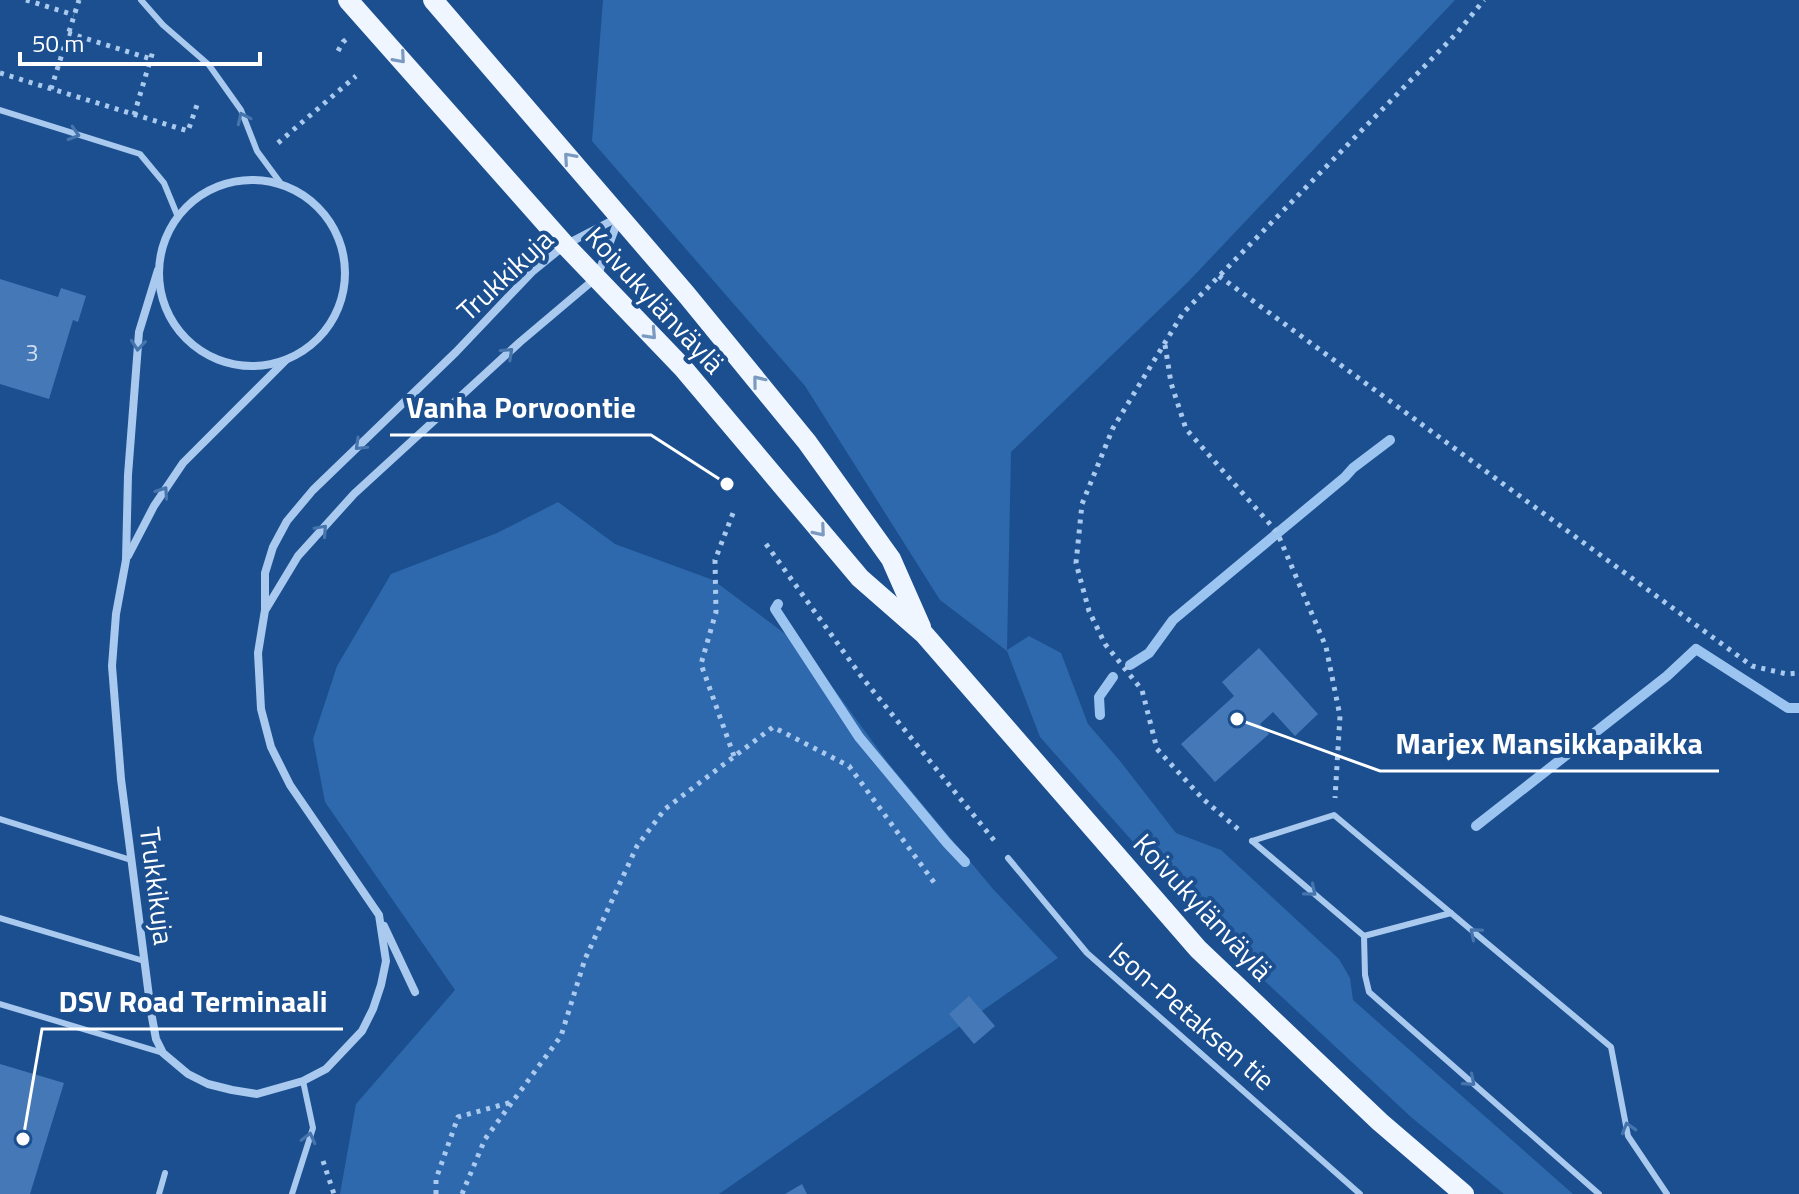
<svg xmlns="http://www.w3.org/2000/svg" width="1799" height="1194" font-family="'Titillium Web',sans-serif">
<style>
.green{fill:#2e69ad}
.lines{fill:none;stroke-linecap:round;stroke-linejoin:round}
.stream{stroke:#9cc4f0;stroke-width:10}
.building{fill:#4478b7}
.path{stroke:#a9c9ee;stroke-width:5;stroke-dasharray:4 6;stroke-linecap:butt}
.service{stroke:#a9c9ee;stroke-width:6}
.minor{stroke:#a9c9ee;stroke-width:8}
.primary{stroke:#f0f6ff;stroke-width:20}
.oneway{stroke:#7b9ac1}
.oneway2{stroke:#4674ac}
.labels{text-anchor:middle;stroke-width:8;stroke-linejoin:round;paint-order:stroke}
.number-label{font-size:24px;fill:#d0dded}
.street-label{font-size:28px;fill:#fff;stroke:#1b4f8f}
.leader{fill:none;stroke:#fff;stroke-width:3}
.callout-dot{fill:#fff;stroke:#1b4f8f;stroke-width:3}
.callout-label{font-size:30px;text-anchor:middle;font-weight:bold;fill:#fff;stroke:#1b4f8f;stroke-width:8;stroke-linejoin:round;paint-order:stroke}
</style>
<rect width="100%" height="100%" fill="#1b4f8f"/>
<g class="green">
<path d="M603,0h852l-267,282 -177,170 -4,198 22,-14 32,17 27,71 32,37 56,72 45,17 118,109 11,19 3,22 220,194h-69l-93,-77 -157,-146 -81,-84 -133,-150 -33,-86 -67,-51 -135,-214 -213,-245z"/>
<path d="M558,502l57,42 98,36 91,68 85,116 104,125 65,69 -339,236h-379l16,-90 99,-114 -130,-188 -12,-63 24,-73 54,-92 106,-41z"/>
</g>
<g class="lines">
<g class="stream">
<path d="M778,604l-3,5 84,128 88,106 18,19"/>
<path d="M1130,665l19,-12 24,-33 172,-143 8,-9 37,-28"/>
<path d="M1100,715l-1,-18 14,-20"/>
<path d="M1476,826l191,-150 29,-27 92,59h11"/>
</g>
</g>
<g class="building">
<path d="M0,279l58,18 3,-9 25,8 -8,26 -5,-2 -24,79 -49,-15z"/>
<path d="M1259,648l59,66 -23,22 -22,-24 -13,12 9,10 -54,48 -34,-38 53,-48 -12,-14z"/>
<path d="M969,996l26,30 -21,18 -25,-30z"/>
<path d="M0,1064l64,19 -34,111h-30z"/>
<path d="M802,1184l5,10h-22z"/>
</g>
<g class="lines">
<g class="path">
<path d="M26,0l48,15"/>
<path d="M68,33l83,26"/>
<path d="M338,51l5,-9 7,-6"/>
<path d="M0,73l188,58 10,-29"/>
<path d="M51,89l28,-89"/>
<path d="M134,115l19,-64"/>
<path d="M278,143l78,-67"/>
<path d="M1219,276l533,390 35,8 12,-1"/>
<path d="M1165,345l6,38 15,46 91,103 49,115 14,69 -5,82"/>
<path d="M766,544l95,132 136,168"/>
<path d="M734,756l-33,-92 15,-52 -1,-52 20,-52"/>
<path d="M1238,829l-35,-30 -46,-50 -15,-59 -37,-46 -16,-33 -13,-48 6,-59 31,-76 70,-115 274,-280 27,-33"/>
<path d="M323,1161l11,33"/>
<path d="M436,1194v-15l22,-62 54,-15"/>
<path d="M462,1194l23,-55 76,-103 24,-77 52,-113 28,-37 108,-82 76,39 87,119"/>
</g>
<g class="service">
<path d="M141,0l22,25 46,40 32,45 16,41 25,34"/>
<path d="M0,110l140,44 24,29 14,34"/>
<path d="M0,819l131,41"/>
<path d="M1252,841l82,-26 277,232 17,89 39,58"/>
<path d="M1252,841l112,95 1,39 4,17 230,202"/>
<path d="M1008,858l79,95 273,241"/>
<path d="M0,918l144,43"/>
<path d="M1364,936l87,-23"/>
<path d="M0,1004l163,49"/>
<path d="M159,1194l6,-21"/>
<path d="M292,1194l21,-66 -10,-47"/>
</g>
<g class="minor">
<circle cx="252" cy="273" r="93"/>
<path d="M158,270l-19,62 -11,143 -2,85 -10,54 -4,52 9,113 30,233 5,27 7,14 25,21 20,10 24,6 25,4 46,-13 23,-12 36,-38 11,-22 8,-24 5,-24 -7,-46 -89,-130 -19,-38 -10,-38 -3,-56 7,-43v-37l8,-26 14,-26 26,-31 143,-138 76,-80 33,-27 54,-28"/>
<path d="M128,556l26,-50 29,-43 103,-103"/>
<path d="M266,609l32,-53 56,-62 166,-152 77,-65 22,-59"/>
<path d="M384,926l31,66"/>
</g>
<g class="primary">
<path d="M348,0l217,245 118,123 177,210 64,56 274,315 182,173 84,72"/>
<path d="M433,0l253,294 121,148 84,117 30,68"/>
</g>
</g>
<defs><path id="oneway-chevron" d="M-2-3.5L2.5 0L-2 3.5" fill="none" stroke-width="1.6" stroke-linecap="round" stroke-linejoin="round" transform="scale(2)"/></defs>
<g class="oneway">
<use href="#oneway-chevron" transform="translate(400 58) rotate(49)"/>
<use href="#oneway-chevron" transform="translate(569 158) rotate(-131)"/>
<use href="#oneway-chevron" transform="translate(651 334) rotate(47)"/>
<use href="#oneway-chevron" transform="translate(758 381) rotate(-129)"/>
<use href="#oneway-chevron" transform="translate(820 531) rotate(50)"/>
</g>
<g class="oneway2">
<use href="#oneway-chevron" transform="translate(243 118) rotate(-115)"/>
<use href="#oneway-chevron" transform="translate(74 134) rotate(17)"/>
<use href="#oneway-chevron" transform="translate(138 345) rotate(95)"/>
<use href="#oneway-chevron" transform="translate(508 353) rotate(-43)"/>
<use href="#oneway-chevron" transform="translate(360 445) rotate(136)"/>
<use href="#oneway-chevron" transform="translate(163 492) rotate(-56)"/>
<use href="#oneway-chevron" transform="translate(322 530) rotate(-48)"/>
<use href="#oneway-chevron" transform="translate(1311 891) rotate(40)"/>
<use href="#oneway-chevron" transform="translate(1475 933) rotate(-140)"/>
<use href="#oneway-chevron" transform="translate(1470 1081) rotate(41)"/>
<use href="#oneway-chevron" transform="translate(1628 1128) rotate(-106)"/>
<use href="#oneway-chevron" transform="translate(309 1138) rotate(-76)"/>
</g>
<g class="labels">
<g class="number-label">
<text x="32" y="361">3</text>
</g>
<g class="street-label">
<text transform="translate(505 275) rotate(-43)" y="10">Trukkikuja</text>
<text transform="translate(655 300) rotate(47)" y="10">Koivukylänväylä</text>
<text transform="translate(157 886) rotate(83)" y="10">Trukkikuja</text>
<text transform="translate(1203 907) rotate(47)" y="10">Koivukylänväylä</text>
<text transform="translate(1192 1016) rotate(41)" y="10">Ison-Petaksen tie</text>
</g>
</g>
<path class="leader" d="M727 484L651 435H390M1237 719L1380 771H1719M23 1139L42 1029H343"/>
<g class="callout-dot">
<circle cx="727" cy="484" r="8"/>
<circle cx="1237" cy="719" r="8"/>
<circle cx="23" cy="1139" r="8"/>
</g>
<g class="callout-label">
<text x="521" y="418">Vanha Porvoontie</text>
<text x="1549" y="754">Marjex Mansikkapaikka</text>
<text x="193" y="1012">DSV Road Terminaali</text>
</g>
<path d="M20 52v12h240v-12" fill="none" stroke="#ffffff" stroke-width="4"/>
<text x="32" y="52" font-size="24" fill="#ffffff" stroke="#1b4f8f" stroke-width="6" paint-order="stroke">50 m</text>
</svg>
